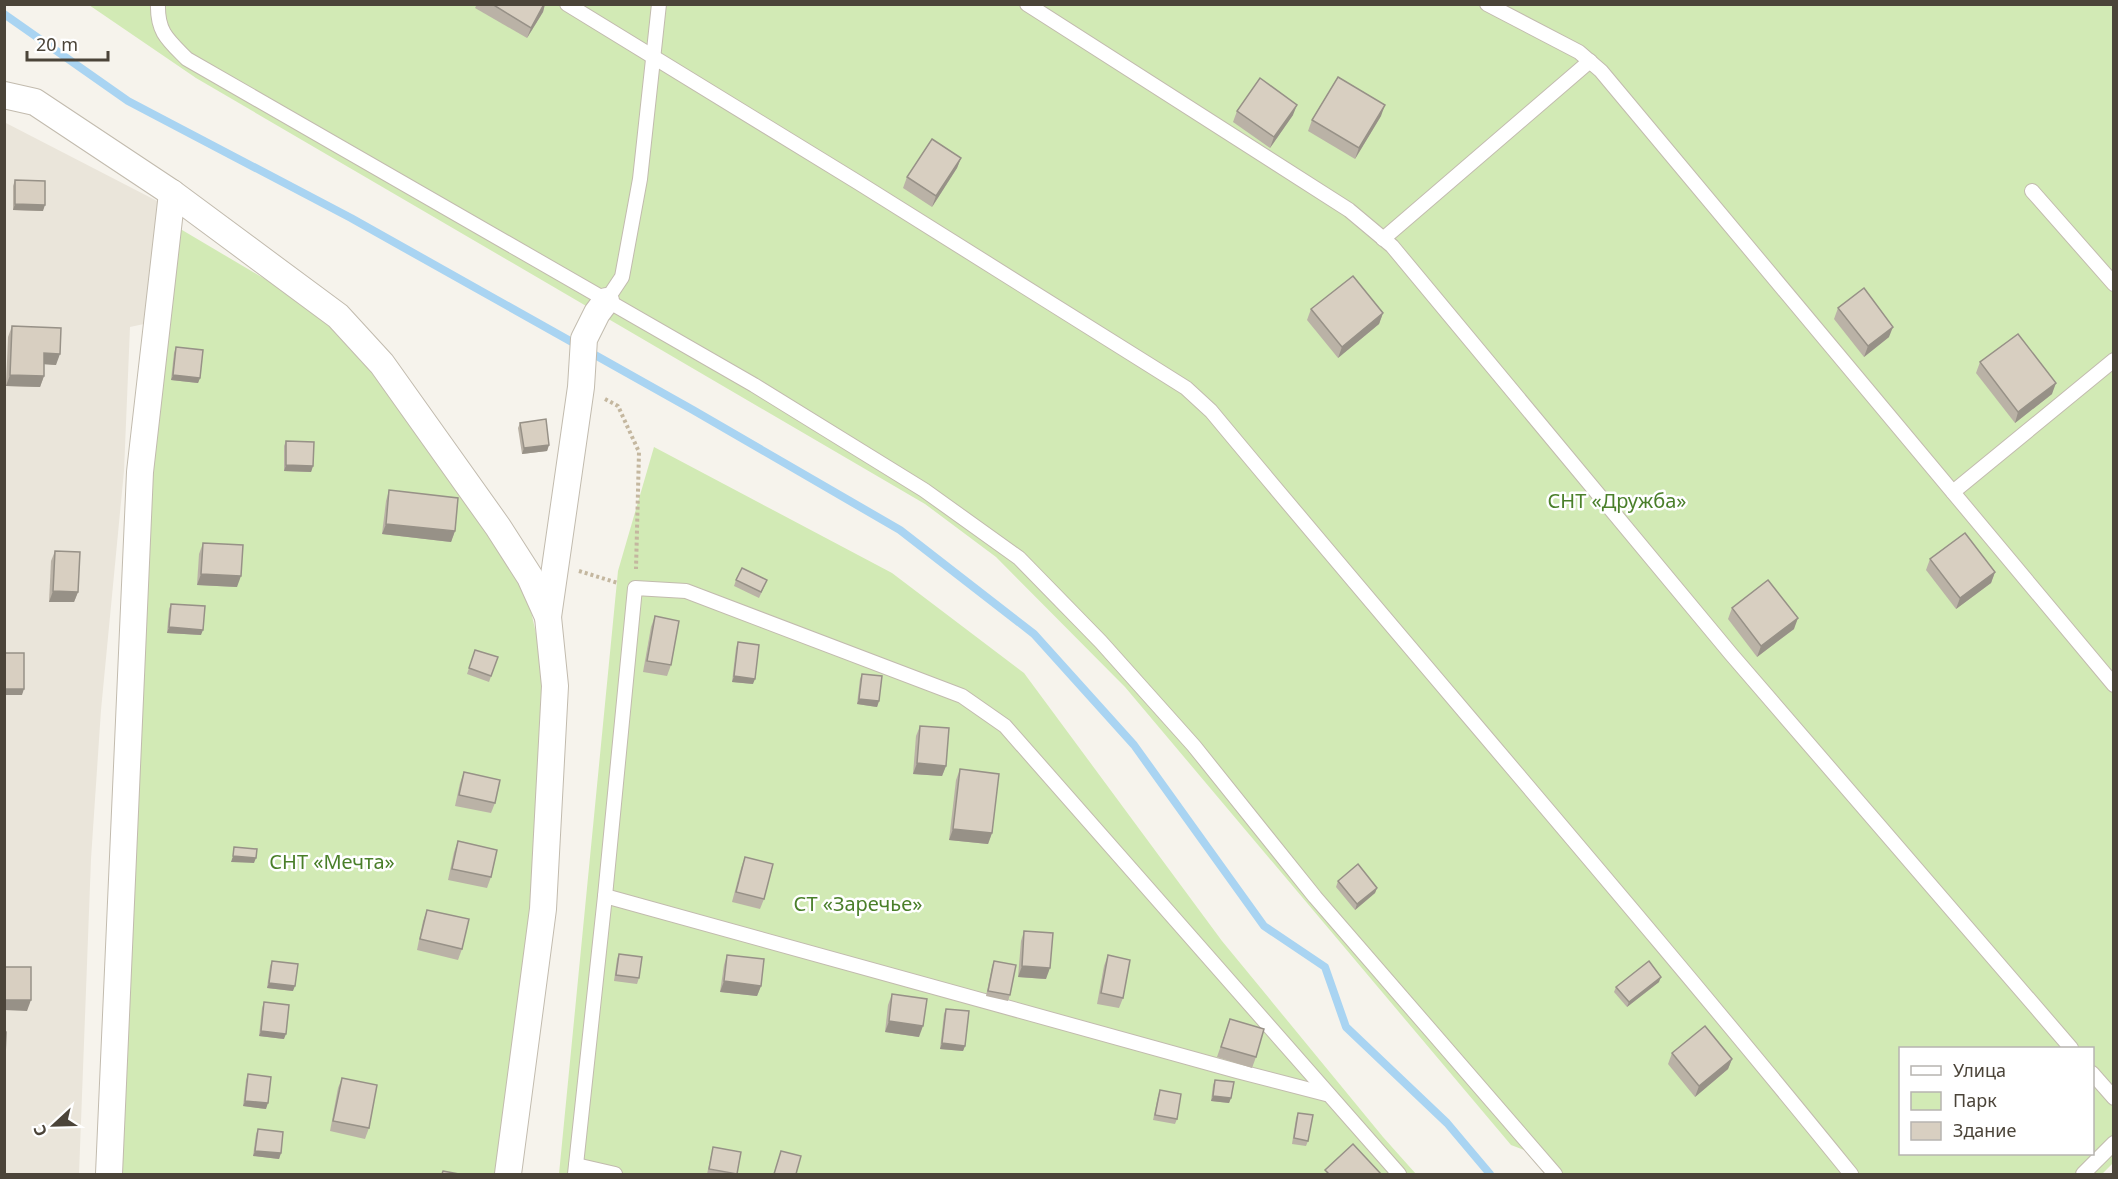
<svg xmlns="http://www.w3.org/2000/svg" width="2118" height="1179" font-family="'Noto Sans',sans-serif">
<style>
.residential{fill:#eae5da}
.green{fill:#d2eab5;fill-rule:evenodd}
.lines{fill:none;stroke-linecap:round;stroke-linejoin:round}
.stream{stroke:#a9d4f2;stroke-width:8}
.lane-casing{stroke:#c2bbae;stroke-width:16}
.street-casing{stroke:#c2bbae;stroke-width:28}
.path{stroke:#c4b79f;stroke-width:4;stroke-dasharray:3 3;stroke-linecap:butt}
.lane{stroke:#fff;stroke-width:14}
.street{stroke:#fff;stroke-width:26}
.wall{fill:#bab2a6}
.shaded-wall{fill:#979187}
.building{fill:#d8cfc1;stroke:#979187;stroke-width:1.5}
.labels{text-anchor:middle;stroke-width:5;stroke-linejoin:round;paint-order:stroke}
.park-label{font-size:20px;fill:#4a7f2a;stroke:#fff}
</style>
<rect width="100%" height="100%" fill="#f6f3ec"/>
<path class="residential" d="M4,122l155,80 -15,122 -14,3 -6,144 -23,239 -10,149 -12,315h-74z"/>
<g class="green">
<path d="M89,5h2024v1158l-11,11h-547l-15,-18 -29,-11 -386,-458 -129,-130 -71,-53 -729,-426zM1900,1048h192v106h-192z"/>
<path d="M177,227l152,90 78,96 86,124 35,61 14,62 -7,233 -30,281h-387l20,-652z"/>
<path d="M654,447l238,126 132,100 198,268 161,196 33,37h-857l59,-603z"/>
</g>
<g class="lines">
<path class="stream" d="M4,14l124,87 223,117 342,192 207,120 134,104 100,111 130,181 61,41 21,60 101,96 43,51"/>
<defs>
<g id="lane">
<path d="M158,4c-1,28 10,36 29,55l567,326 170,105 95,68 82,84 93,104 121,151 240,277"/>
<path d="M567,4l292,179 292,183 35,22 25,23c212,255 431,505 640,763"/>
<path d="M1027,4l322,206 43,36 339,408 340,394"/>
<path d="M1487,4l92,48 22,19 513,614"/>
<path d="M2032,191l82,93"/>
<path d="M1383,239l207,-178"/>
<path d="M606,301l16,-24 18,-98 19,-175"/>
<path d="M1953,492l161,-132"/>
<path d="M605,896l632,175 89,23"/>
<path d="M2092,1073l22,25"/>
<path d="M576,1165l39,9"/>
<path d="M575,1174l30,-278 30,-308 51,3 276,105 43,30 394,448"/>
<path d="M2083,1174l31,-31"/>
</g>
<g id="street">
<path d="M4,95l31,7 137,91 166,123 44,48 116,163 32,50 18,40 7,69 -12,223 -35,265"/>
<path d="M548,617l33,-230 3,-48 13,-26 9,-12"/>
<path d="M109,1174l31,-702 32,-279"/>
</g>
</defs>
<use href="#lane" class="lane-casing"/>
<use href="#street" class="street-casing"/>
<g class="path">
<path d="M605,399l13,7 21,46 -3,117"/>
<path d="M579,571l39,12"/>
</g>
<use href="#lane" class="lane"/>
<use href="#street" class="street"/>
</g>
<g class="wall">
<path d="M477,4h68l-2,8 -16,26 -52,-30z"/>
<path d="M1237,111l56,4 -23,33 -37,-26z"/>
<path d="M1381,116l-26,43 -47,-28 4,-11z"/>
<path d="M961,158l-4,10 -25,39 -29,-19 4,-11z"/>
<path d="M15,180l28,31 -30,-1v-24z"/>
<path d="M1838,308l51,29 -25,20 -30,-38z"/>
<path d="M1311,309l72,4 -4,11 -41,34 -31,-38z"/>
<path d="M12,326l44,39 -12,-1v12l-4,11 -34,-1 2,-49z"/>
<path d="M176,347l24,31 -2,5 -27,-3 3,-27z"/>
<path d="M1980,362l72,32 -37,29 -39,-50z"/>
<path d="M520,423l29,22 -2,6 -25,3 -4,-26z"/>
<path d="M286,441l27,25 -2,6 -27,-1v-25z"/>
<path d="M389,490l66,41 -4,11 -69,-8 4,-33z"/>
<path d="M203,543l34,44 -40,-2 2,-31z"/>
<path d="M55,551l23,41 -4,10h-25l2,-41z"/>
<path d="M1930,559l65,13 -4,11 -35,26 -30,-39z"/>
<path d="M736,580l29,5 -6,13 -25,-12z"/>
<path d="M171,604l30,31 -34,-2 2,-24z"/>
<path d="M1732,608l62,21 -37,28 -29,-38z"/>
<path d="M655,616l16,49 -4,11 -24,-4 8,-45z"/>
<path d="M738,642l15,42 -21,-2 4,-34z"/>
<path d="M475,650l23,7 -9,25 -22,-8z"/>
<path d="M862,674l17,27 -2,6 -20,-3 3,-25z"/>
<path d="M920,726l26,40 -4,10 -29,-2 3,-38z"/>
<path d="M960,769l32,64 -4,11 -39,-4 7,-60z"/>
<path d="M464,772l31,31 -4,10 -36,-7 5,-23z"/>
<path d="M458,841l33,36 -4,11 -39,-8 6,-28z"/>
<path d="M745,857l19,42 -4,10 -28,-7 9,-34z"/>
<path d="M1338,881l39,7 -2,5 -20,17 -19,-23z"/>
<path d="M427,910l35,39 -4,11 -41,-10 6,-29z"/>
<path d="M1024,931l22,48 -28,-2 3,-36z"/>
<path d="M619,954l20,24 -2,6 -23,-3 3,-22z"/>
<path d="M727,955l34,31 -4,10 -37,-4 4,-27z"/>
<path d="M1108,955l15,43 -4,10 -22,-4 7,-38z"/>
<path d="M272,961l21,30 -26,-3 3,-22z"/>
<path d="M994,961l16,34 -2,6 -22,-5 6,-30z"/>
<path d="M1659,982l-32,25 -13,-15 2,-5z"/>
<path d="M892,994l27,43 -34,-5 3,-27z"/>
<path d="M264,1002l20,37 -25,-3 3,-28z"/>
<path d="M946,1009l19,37 -2,5 -23,-2 4,-35z"/>
<path d="M1230,1019l26,38 -4,11 -35,-11z"/>
<path d="M1672,1053l60,6 -4,10 -33,28 -27,-33z"/>
<path d="M248,1074l18,35 -23,-3 3,-26z"/>
<path d="M342,1078l27,50 -4,11 -35,-8 8,-43z"/>
<path d="M1215,1080l16,18 -2,5 -18,-2 2,-16z"/>
<path d="M1160,1090l17,29 -2,5 -22,-4 5,-24z"/>
<path d="M1298,1113l10,28 -2,5 -14,-2 4,-26z"/>
<path d="M258,1129l23,24 -2,6 -26,-3 3,-22z"/>
<path d="M713,1147l28,5 -4,22h-30z"/>
</g>
<g class="shaded-wall">
<path d="M544,4h1l-2,8 -16,26 4,-10z"/>
<path d="M1297,105l-4,10 -23,33 4,-11z"/>
<path d="M1385,105l-4,11 -26,43 4,-11z"/>
<path d="M961,158l-4,10 -25,39 4,-11z"/>
<path d="M15,204l30,1 -2,6 -30,-1z"/>
<path d="M1383,313l-4,11 -41,34 4,-11z"/>
<path d="M1893,327l-4,10 -25,20 4,-11z"/>
<path d="M44,353l16,1 -4,11 -15,-1z"/>
<path d="M10,375l34,1 -4,11 -34,-1z"/>
<path d="M173,375l27,3 -2,5 -27,-3z"/>
<path d="M2056,383l-4,11 -37,29 3,-11z"/>
<path d="M549,445l-2,6 -25,3 2,-6z"/>
<path d="M286,465l27,1 -2,6 -27,-1z"/>
<path d="M386,524l69,7 -4,11 -69,-8z"/>
<path d="M1995,572l-4,11 -35,26 4,-11z"/>
<path d="M201,574l40,2 -4,11 -40,-2z"/>
<path d="M53,591l25,1 -4,10h-25z"/>
<path d="M1798,618l-4,11 -37,28 4,-11z"/>
<path d="M169,627l34,3 -2,5 -34,-2z"/>
<path d="M734,676l21,3 -2,5 -21,-2z"/>
<path d="M4,689h20l-2,6h-18z"/>
<path d="M859,699l20,2 -2,6 -20,-3z"/>
<path d="M917,763l29,3 -4,10 -29,-2z"/>
<path d="M953,829l39,4 -4,11 -39,-4z"/>
<path d="M233,856l23,2 -2,5 -23,-1z"/>
<path d="M1377,888l-2,5 -20,17 2,-6z"/>
<path d="M1022,966l28,2 -4,11 -28,-2z"/>
<path d="M1661,977l-2,5 -32,25 2,-5z"/>
<path d="M724,981l37,5 -4,10 -37,-4z"/>
<path d="M269,983l26,3 -2,5 -26,-3z"/>
<path d="M4,1000h27l-4,11 -23,-1z"/>
<path d="M889,1021l34,5 -4,11 -34,-5z"/>
<path d="M261,1031l25,3 -2,5 -25,-3z"/>
<path d="M942,1043l23,3 -2,5 -23,-2z"/>
<path d="M1732,1059l-4,10 -33,28 4,-11z"/>
<path d="M1213,1096l18,2 -2,5 -18,-2z"/>
<path d="M245,1101l23,2 -2,6 -23,-3z"/>
<path d="M255,1151l26,2 -2,6 -26,-3z"/>
</g>
<g class="building">
<path d="M492,4h52l-13,24z"/>
<path d="M1338,77l47,28 -26,43 -47,-28z"/>
<path d="M1260,78l37,27 -23,32 -37,-26z"/>
<path d="M932,139l29,19 -25,38 -29,-19z"/>
<path d="M15,180l30,1v24l-30,-1z"/>
<path d="M1353,276l30,37 -41,34 -31,-38z"/>
<path d="M1864,288l29,39 -25,19 -30,-38z"/>
<path d="M12,326l49,2 -1,26 -16,-1v23l-34,-1z"/>
<path d="M2018,334l38,49 -38,29 -38,-50z"/>
<path d="M176,347l27,3 -3,28 -27,-3z"/>
<path d="M546,419l3,26 -25,3 -4,-25z"/>
<path d="M286,441l28,1 -1,24 -27,-1z"/>
<path d="M389,490l69,8 -3,33 -69,-7z"/>
<path d="M1965,533l30,39 -35,26 -30,-39z"/>
<path d="M203,543l40,2 -2,31 -40,-2z"/>
<path d="M55,551l25,1 -2,40 -25,-1z"/>
<path d="M742,568l25,12 -6,12 -25,-12z"/>
<path d="M1768,580l30,38 -37,28 -29,-38z"/>
<path d="M171,604l34,2 -2,24 -34,-3z"/>
<path d="M655,616l24,5 -8,44 -24,-4z"/>
<path d="M738,642l21,3 -4,34 -21,-3z"/>
<path d="M475,650l23,7 -7,19 -22,-8z"/>
<rect x="4" y="653" width="20" height="36"/>
<path d="M862,674l20,2 -3,25 -20,-2z"/>
<path d="M920,726l29,2 -3,38 -29,-3z"/>
<path d="M960,769l39,5 -7,59 -39,-4z"/>
<path d="M464,772l36,8 -5,23 -36,-8z"/>
<path d="M458,841l39,9 -6,27 -39,-8z"/>
<path d="M234,847l23,2 -1,9 -23,-2z"/>
<path d="M745,857l28,7 -9,35 -28,-7z"/>
<path d="M1358,864l19,24 -20,16 -19,-23z"/>
<path d="M427,910l42,9 -7,30 -42,-10z"/>
<path d="M1024,931l29,2 -3,35 -28,-2z"/>
<path d="M619,954l23,3 -3,21 -23,-3z"/>
<path d="M727,955l37,4 -3,27 -37,-5z"/>
<path d="M1108,955l22,5 -7,38 -22,-5z"/>
<path d="M272,961l26,3 -3,22 -26,-3z"/>
<path d="M994,961l22,4 -6,30 -22,-4z"/>
<path d="M1649,961l12,16 -32,25 -13,-15z"/>
<rect x="4" y="967" width="27" height="33"/>
<path d="M892,994l35,5 -4,27 -34,-5z"/>
<path d="M264,1002l25,3 -3,29 -25,-3z"/>
<path d="M946,1009l23,2 -4,35 -23,-3z"/>
<path d="M1230,1019l34,10 -8,28 -35,-10z"/>
<path d="M1705,1026l27,33 -33,27 -27,-33z"/>
<path d="M4,1031l2,1 -1,24h-1z"/>
<path d="M248,1074l23,3 -3,26 -23,-2z"/>
<path d="M342,1078l35,7 -8,43 -36,-7z"/>
<path d="M1215,1080l19,2 -3,16 -18,-2z"/>
<path d="M1160,1090l21,4 -4,25 -22,-4z"/>
<path d="M1298,1113l15,2 -5,26 -14,-3z"/>
<path d="M258,1129l25,3 -2,21 -26,-2z"/>
<path d="M1353,1144l28,30h-52l-4,-4z"/>
<path d="M713,1147l28,5 -4,22 -28,-5z"/>
<path d="M781,1151l20,5 -5,18h-22z"/>
<path d="M443,1171l16,3h-17z"/>
</g>
<g class="labels">
<g class="park-label">
<text x="1617" y="508">СНТ «Дружба»</text>
<text x="332" y="869">СНТ «Мечта»</text>
<text x="858" y="911">СТ «Заречье»</text>
</g>
</g>
<rect width="2118" height="1179" fill="none" stroke="#4b4439" stroke-width="12"/>
<rect x="1899" y="1047" width="195" height="108" fill="#ffffff" stroke="#b7b4b0" stroke-width="1.5"/>
<rect x="1911" y="1066" width="30" height="9" fill="#ffffff" stroke="#b7b4b0" stroke-width="1.5"/>
<text x="1953" y="1077" font-size="18" fill="#4b4439">Улица</text>
<rect x="1911" y="1092" width="30" height="18" fill="#d2eab5" stroke="#b7b4b0" stroke-width="1.5"/>
<text x="1953" y="1107" font-size="18" fill="#4b4439">Парк</text>
<rect x="1911" y="1122" width="30" height="18" fill="#d8cfc1" stroke="#b7b4b0" stroke-width="1.5"/>
<text x="1953" y="1137" font-size="18" fill="#4b4439">Здание</text>
<g transform="translate(54 1125) rotate(248)" stroke="#ffffff" stroke-width="4.5" paint-order="stroke">
<path d="M0-4.5L10 22L0 15L-10 22Z" fill="#4b4439"/>
<text y="-9" font-size="16" font-weight="bold" text-anchor="middle" fill="#4b4439">С</text>
</g>
<path d="M27 51v9h81v-9" fill="none" stroke="#4b4439" stroke-width="3"/>
<text x="36" y="51" font-size="18" fill="#4b4439" stroke="#ffffff" stroke-width="4.5" paint-order="stroke">20 m</text>
</svg>
